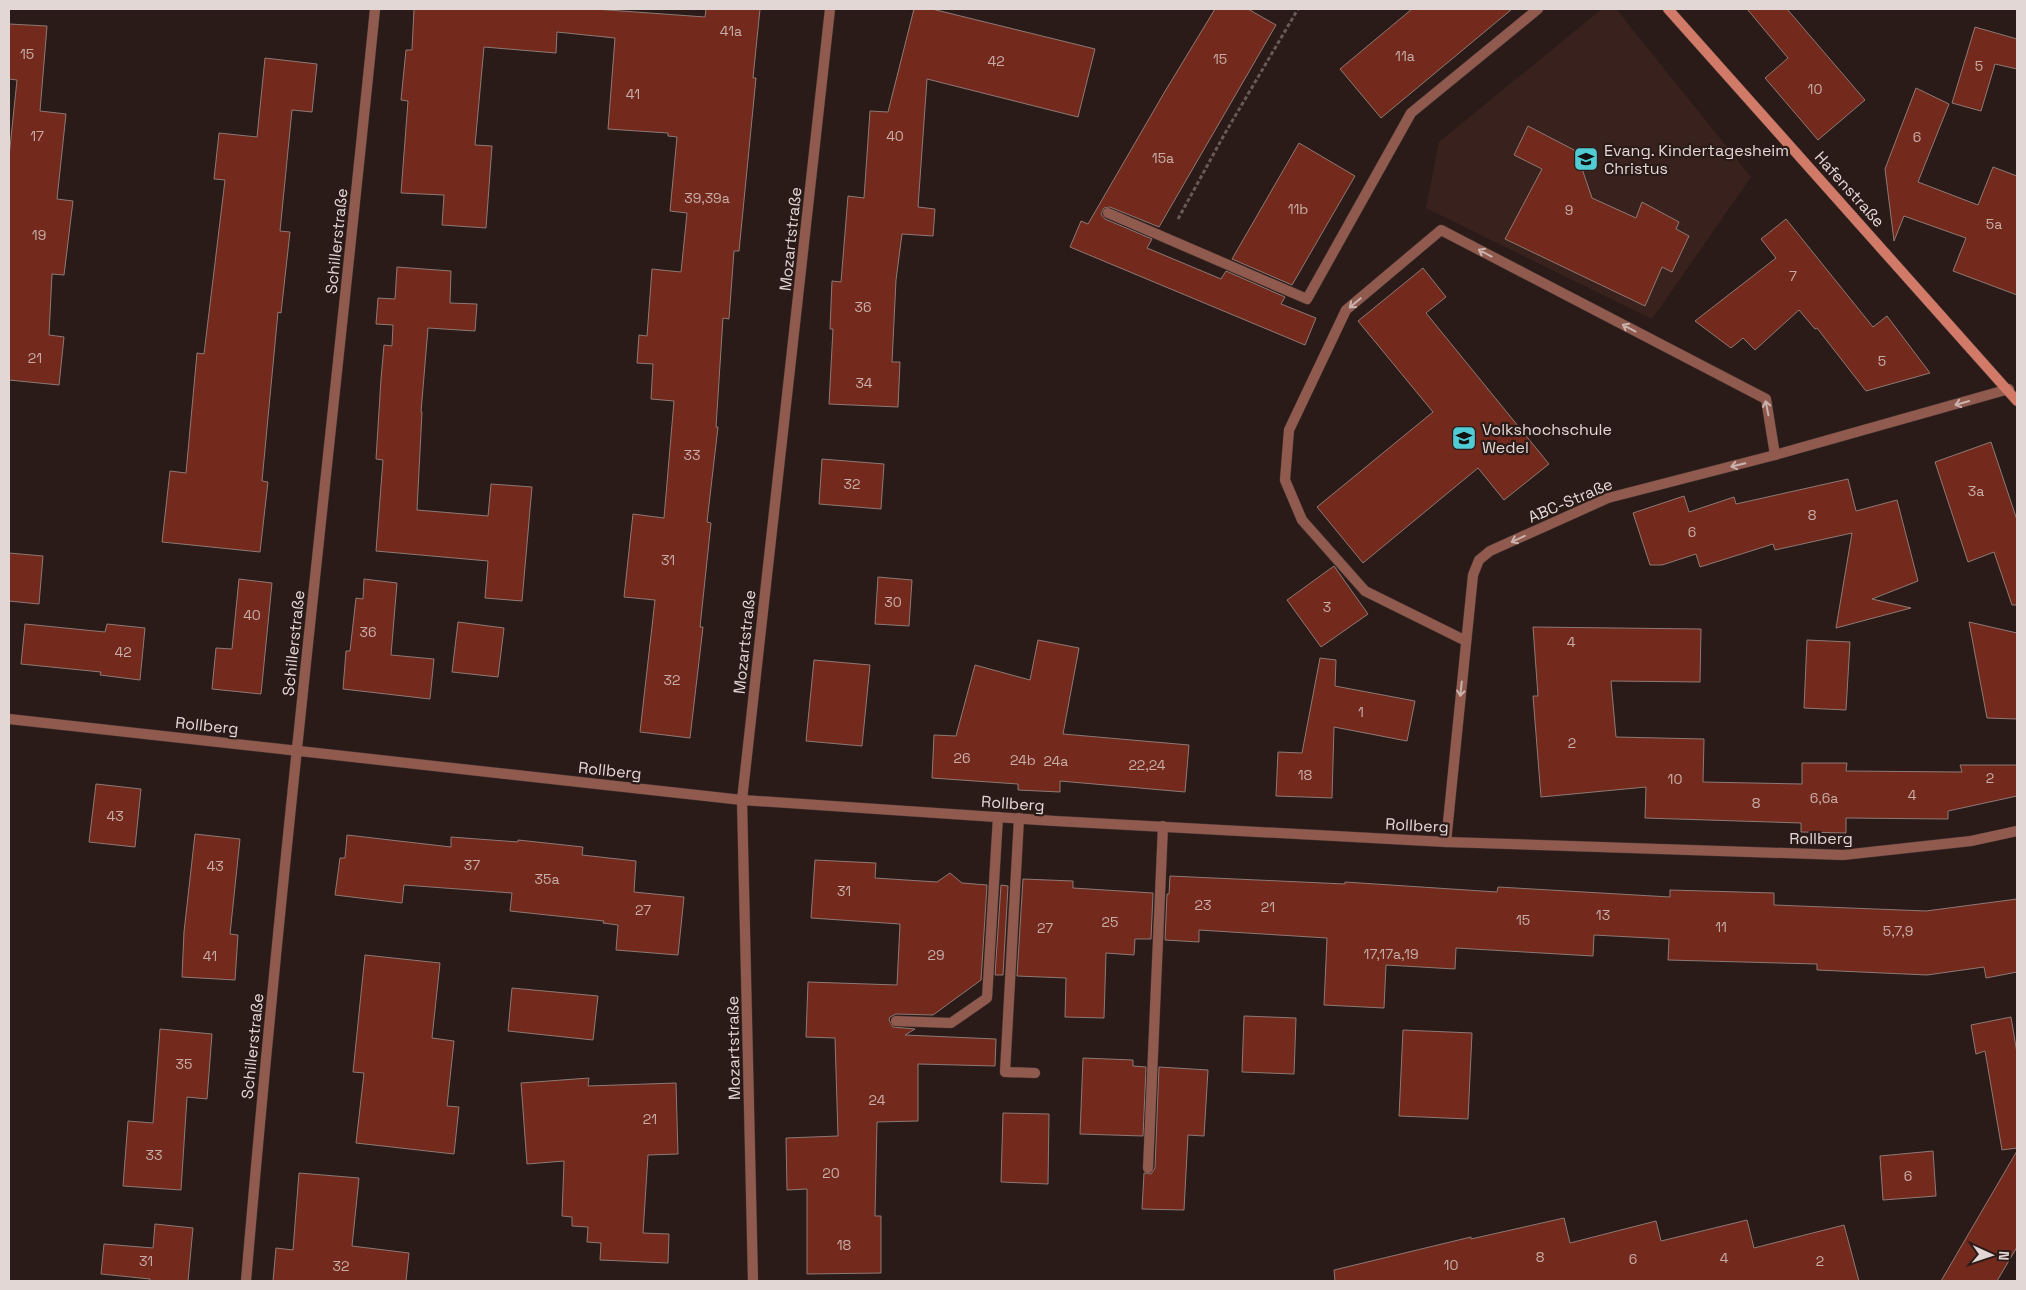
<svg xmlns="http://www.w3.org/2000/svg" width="2026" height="1290" font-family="'Space Grotesk',sans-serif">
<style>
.built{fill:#39221d}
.building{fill:#732a1d;stroke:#8d7974}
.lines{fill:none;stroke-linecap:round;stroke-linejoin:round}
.lane-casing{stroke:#453532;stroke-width:11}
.street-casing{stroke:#453532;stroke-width:11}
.secondary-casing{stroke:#453532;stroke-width:11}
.path{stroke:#685a57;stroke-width:3;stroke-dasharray:4 2.5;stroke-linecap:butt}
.lane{stroke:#905a4f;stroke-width:10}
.street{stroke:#905a4f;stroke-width:10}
.secondary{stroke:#d17a68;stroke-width:10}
.oneway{stroke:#cab2ad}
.labels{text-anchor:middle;stroke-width:4.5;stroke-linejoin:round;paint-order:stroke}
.number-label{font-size:14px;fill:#c7aca7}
.poi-label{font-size:16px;fill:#e3d7d5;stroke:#2b1b18;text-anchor:start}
.street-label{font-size:16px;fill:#e3d7d5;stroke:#2b1b18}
</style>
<rect width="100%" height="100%" fill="#2b1b18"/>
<path class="built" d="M1602,9h14l135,168 -99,142 -226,-111 13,-66z"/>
<g class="building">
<path d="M414,9h180l111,8 1,-8h54l-7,69h3l-17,173h-5l-5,68 -6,-1 -7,109h2l-11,95 4,1 -11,104h3l-13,111 -50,-6 15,-132 -31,-3 9,-83 31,4 10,-117 -23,-2 2,-35 -16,-1 2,-28 8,1 5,-67 29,3 6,-59 -17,-2 7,-74 -9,-1v-3l-60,-4 7,-91 -58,-6 -1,21 -72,-6 -9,98 17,1 -6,82 -44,-3 2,-30 -43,-2 7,-92 -7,-1 5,-50h6z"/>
<path d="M914,9h18l163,40 -17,68 -151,-38 -9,128 17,2 -2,27 -31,-2 -6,46 -4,82h8l-2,45 -69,-3 4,-75h-3l2,-48 9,1 7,-86 16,2 6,-87 18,1z"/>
<path d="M1215,9h33l28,16 -117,202 -49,-20 -6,1 -3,6 4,5 47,20 -5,9 74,31 5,-8 59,26 -4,7 35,14 -11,27 -235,-98 11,-26 7,3 76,-131z"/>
<path d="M1412,9h100l-131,109 -41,-49z"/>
<path d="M1747,9h40l78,91 -47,40 -53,-62 23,-20z"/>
<path d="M9,24l38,2 -7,85 26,3 -9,85 16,2 -9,74 -12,-1 -3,61 15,2 -5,48 -50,-5v-223l8,-77 -8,-1z"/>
<path d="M1975,27l42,12v30l-22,-5 -14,47 -29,-8z"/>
<path d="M265,58l52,6 -5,48 -20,-2 -12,121 10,1 -9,81 -3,-1 -16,169 6,1 -8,70 -98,-10 8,-71 16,2 11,-120 7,1 21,-174 -11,-1 5,-46 38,4z"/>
<path d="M1916,88l33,16 -31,78 60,23 15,-38 24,9v119l-64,-24 13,-33 -62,-22 -10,25 -9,-72z"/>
<path d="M1528,126l48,25 16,47 44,20 6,-16 37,20 -3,7 13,7 -17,36 -10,-5 -17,39 -140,-67 37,-70 -28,-14z"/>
<path d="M1299,143l56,33 -63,109 -60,-26z"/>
<path d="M1786,219l87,108 14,-11 43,57 -64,18 -49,-63 -2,1 -16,-19 -44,40 -12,-12 -12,10 -36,-27 81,-63 -15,-19z"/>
<path d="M397,267l54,4 -1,32 27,1 -2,27 -47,-3 -7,84h1l-5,98 71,6 3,-32 41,3 -10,114 -37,-3 3,-37 -112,-10 7,-91 -7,-1 5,-80 3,-34 8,1 1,-21 -17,-1 2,-26 17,1z"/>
<path d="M1423,268l23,29 -20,16 123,151 -45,36 -26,-32 -115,95 -46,-56 116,-95 -75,-91z"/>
<path d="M1991,442l26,78v85h-5l-18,-53 -26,10 -33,-100z"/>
<path d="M822,459l62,5 -3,45 -62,-5z"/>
<path d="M1848,479l8,32 41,-11 21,81 -46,18 39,9 -75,20 16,-95 -77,17 -2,-6 -73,23 -4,-13 -34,11h-12l-17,-52 51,-17 5,16 45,-15 2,7z"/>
<path d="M9,553l34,3 -4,48 -30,-3z"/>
<path d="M1334,566l34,48 -47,33 -34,-47z"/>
<path d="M878,577l34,3 -3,46 -34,-2z"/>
<path d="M239,579l33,4 -11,111 -49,-5 4,-41 16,1z"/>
<path d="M364,579l33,4 -6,72 43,4 -4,40 -87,-10 3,-38h4l6,-53 7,1z"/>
<path d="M458,622l46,6 -6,49 -46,-5z"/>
<path d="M1969,622l48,11v86l-30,-1z"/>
<path d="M25,624l80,8 2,-8 38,4 -5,52 -40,-5 1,-3 -80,-8z"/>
<path d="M1533,627l168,2 -1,53 -89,-1 5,56 88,2 -1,43 99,2v-21h45l-1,8 116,1 -2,-7h57v31l-69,15v8l-102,-1v15l-45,-1v-9l-156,-5 1,-31 -105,10 -8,-101h5z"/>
<path d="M1038,640l41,8 -16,86 126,11 -4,47 -125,-11v11l-42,-2v-6l-86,-6 2,-43 22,1 19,-71 55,15z"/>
<path d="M1807,640l43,2 -4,68 -42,-2z"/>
<path d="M1320,658l16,2 -1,26 80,15 -8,40 -73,-14 -2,71 -56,-2 2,-44 24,1z"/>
<path d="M814,660l56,5 -8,81 -56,-5z"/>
<path d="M96,784l45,5 -6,58 -46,-5z"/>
<path d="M195,834l45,5 -10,95 8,1 -3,45 -53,-3 2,-45z"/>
<path d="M347,835l104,12v-10l67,5v-2l65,7 -1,8 54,6 -2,31 50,5 -6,58 -62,-5 2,-25 -15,-2 1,-2 -94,-10 2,-18 -108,-8 -2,18 -67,-8 5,-37h5z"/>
<path d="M815,860l61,3 -1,15 62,4 13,-9 12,10 25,2 -6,95 -48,35 -37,-1 -6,3 -1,3 4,7 22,2 -10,6 91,4 -1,27 -77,-2v57l-41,1 -2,94h6v57l-74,1v-85l-20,1 -1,-52 52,-2 -3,-98 -29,-1 2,-55 89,3 3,-61 -89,-6z"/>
<path d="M1170,876l175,8v-2l152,10 1,-5 172,10v-7l104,3v12l152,6 91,-12v73l-31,6 -2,-11 -57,8 -110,-5v-6l-149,-4 1,-21 -75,-4 -1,21 -137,-8 -1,21 -69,-4 -2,43 -60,-3 3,-67 -128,-8v12l-34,-2 2,-46h2z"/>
<path d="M1023,879l50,2v7l80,5 -2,46h-16l-1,16 -28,-2 -2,65 -39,-1 1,-39 -49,-2z"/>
<path d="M1001,885l7,1 -5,89h-8z"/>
<path d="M365,955l75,8 -8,75 22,3 -7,65 12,1 -5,47 -98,-11 8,-70 -11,-1z"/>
<path d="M512,988l86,8 -5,44 -85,-9z"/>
<path d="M1244,1016l52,2 -2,56 -52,-2z"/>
<path d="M2011,1017l6,36v95l-15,2 -17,-99 -9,3 -5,-29z"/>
<path d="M160,1029l52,5 -5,65 -20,-2 -6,93 -58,-4 5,-65 25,2z"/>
<path d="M1403,1030l69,3 -4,86 -69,-3z"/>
<path d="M1083,1058l50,2v6l13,1 -3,69 -63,-2z"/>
<path d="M1159,1067l49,3 -4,66 -16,-1 -4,75 -42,-1 2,-36 7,1 4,-6z"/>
<path d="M589,1078l-1,8 88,-3 2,71 -30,1 -5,78 26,1 -1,29 -68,-3 1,-17 -14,-1 1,-15 -16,-1v-9l-10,-1 2,-55 -37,3 -6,-81z"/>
<path d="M1003,1113l46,1 -1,70 -47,-2z"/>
<path d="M1933,1151l3,45 -53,4 -3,-44z"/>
<path d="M2017,1151v96l-20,34h-56z"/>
<path d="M299,1173l60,5 -7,68 57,7 -3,28h-133l3,-33 17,2z"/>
<path d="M1564,1218l6,25 86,-22 5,20 86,-21 7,28 90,-23 15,56h-524l-1,-11 137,-33v2z"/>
<path d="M155,1224l38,4 -5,53h-38v-2l-49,-5 3,-30 49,4z"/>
</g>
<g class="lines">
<defs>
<g id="lane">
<path d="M1108,213l199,86 104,-186 127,-104"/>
<path d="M1466,641l-101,-50 -63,-71 -17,-40 4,-50 57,-120 95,-80 325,169 9,56"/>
<path d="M1019,818l-14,254 30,1"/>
<path d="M896,1021l55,2 36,-25 11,-181"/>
<path d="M1148,1168l15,-342"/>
</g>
<g id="street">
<path d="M9,719l733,81 313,21 391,21 397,13 128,-14 46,-10"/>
<path d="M1446,842l27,-267 6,-15 11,-9 118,-53 167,-43 234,-66"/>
<path d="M246,1281c36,-425 86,-848 129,-1272"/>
<path d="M753,1281l-11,-481 88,-791"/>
</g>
<path id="secondary" d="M1668,9l349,392"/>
</defs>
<use href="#lane" class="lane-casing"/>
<use href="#street" class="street-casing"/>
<use href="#secondary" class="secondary-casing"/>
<path class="path" d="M1178,219l46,-84 74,-126"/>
<use href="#lane" class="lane"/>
<use href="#street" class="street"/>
<use href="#secondary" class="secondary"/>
</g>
<defs><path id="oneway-shaft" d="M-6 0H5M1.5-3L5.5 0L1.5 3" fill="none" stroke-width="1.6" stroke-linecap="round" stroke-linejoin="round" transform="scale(1.25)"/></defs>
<g class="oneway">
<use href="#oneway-shaft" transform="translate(1485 253) rotate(-152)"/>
<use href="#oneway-shaft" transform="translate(1355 303) rotate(140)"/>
<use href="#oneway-shaft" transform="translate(1629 328) rotate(-152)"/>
<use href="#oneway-shaft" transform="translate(1962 403) rotate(164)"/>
<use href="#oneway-shaft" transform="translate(1767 408) rotate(-101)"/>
<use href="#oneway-shaft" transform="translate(1738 465) rotate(166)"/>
<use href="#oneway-shaft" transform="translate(1518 539) rotate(155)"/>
<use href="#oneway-shaft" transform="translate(1461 689) rotate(96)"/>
</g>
<defs>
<symbol id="school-square" viewBox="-11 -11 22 22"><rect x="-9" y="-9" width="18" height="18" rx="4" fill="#51ccd4" stroke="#2b1b18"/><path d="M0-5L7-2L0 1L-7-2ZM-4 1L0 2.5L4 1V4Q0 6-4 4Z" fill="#111"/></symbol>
<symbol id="university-square" viewBox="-11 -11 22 22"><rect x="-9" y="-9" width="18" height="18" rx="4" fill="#51ccd4" stroke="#2b1b18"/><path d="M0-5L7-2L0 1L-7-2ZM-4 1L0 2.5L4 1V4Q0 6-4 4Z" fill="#111"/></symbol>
</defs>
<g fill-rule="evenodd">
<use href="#school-square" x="1572" y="145" width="28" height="28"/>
<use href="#university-square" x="1450" y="424" width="28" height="28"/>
</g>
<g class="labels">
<g class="number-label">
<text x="731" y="36">41a</text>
<text x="27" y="59">15</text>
<text x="1405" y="61">11a</text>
<text x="1220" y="64">15</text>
<text x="996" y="66">42</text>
<text x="1979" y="71">5</text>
<text x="1815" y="94">10</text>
<text x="633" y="99">41</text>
<text x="37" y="141">17</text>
<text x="895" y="141">40</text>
<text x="1917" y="142">6</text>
<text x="1163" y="163">15a</text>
<text x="707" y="203">39,39a</text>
<text x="1298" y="214">11b</text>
<text x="1569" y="215">9</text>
<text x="1994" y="229">5a</text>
<text x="39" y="240">19</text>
<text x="1793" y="281">7</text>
<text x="863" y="312">36</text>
<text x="35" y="363">21</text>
<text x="1882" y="366">5</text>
<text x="864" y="388">34</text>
<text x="692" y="460">33</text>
<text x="852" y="489">32</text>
<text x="1976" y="496">3a</text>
<text x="1812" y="520">8</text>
<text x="1692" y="537">6</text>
<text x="668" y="565">31</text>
<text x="893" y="607">30</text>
<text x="1327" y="612">3</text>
<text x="252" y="620">40</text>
<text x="368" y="637">36</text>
<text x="1571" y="647">4</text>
<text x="123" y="657">42</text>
<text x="672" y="685">32</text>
<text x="1361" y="717">1</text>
<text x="1572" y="748">2</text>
<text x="962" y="763">26</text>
<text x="1023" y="765">24b</text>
<text x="1056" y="766">24a</text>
<text x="1147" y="770">22,24</text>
<text x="1305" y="780">18</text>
<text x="1990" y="783">2</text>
<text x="1675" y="784">10</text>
<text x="1912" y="800">4</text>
<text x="1824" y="803">6,6a</text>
<text x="1756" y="808">8</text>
<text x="115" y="821">43</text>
<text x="472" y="870">37</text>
<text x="215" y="871">43</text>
<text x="547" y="884">35a</text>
<text x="844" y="896">31</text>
<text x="1203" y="910">23</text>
<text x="1268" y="912">21</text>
<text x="643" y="915">27</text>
<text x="1603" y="920">13</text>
<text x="1523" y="925">15</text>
<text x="1110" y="927">25</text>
<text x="1721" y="932">11</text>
<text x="1045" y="933">27</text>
<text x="1898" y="936">5,7,9</text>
<text x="1391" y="959">17,17a,19</text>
<text x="936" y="960">29</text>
<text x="210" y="961">41</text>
<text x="184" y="1069">35</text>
<text x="877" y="1105">24</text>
<text x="650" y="1124">21</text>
<text x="154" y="1160">33</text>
<text x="831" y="1178">20</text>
<text x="1908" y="1181">6</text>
<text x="844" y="1250">18</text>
<text x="1540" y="1262">8</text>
<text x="1724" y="1263">4</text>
<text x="1633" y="1264">6</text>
<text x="146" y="1266">31</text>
<text x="1820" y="1266">2</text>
<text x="1451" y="1270">10</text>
<text x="341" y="1271">32</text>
</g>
<g class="poi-label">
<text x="1604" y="156">Evang. Kindertagesheim<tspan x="1604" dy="18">Christus</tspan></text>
<text x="1482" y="435">Volkshochschule<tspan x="1482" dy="18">Wedel</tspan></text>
</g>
<g class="street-label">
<text transform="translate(1850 189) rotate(48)" y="6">Hafenstraße</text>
<text transform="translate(790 239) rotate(-84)" y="6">Mozartstraße</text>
<text transform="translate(336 241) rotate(-84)" y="6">Schillerstraße</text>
<text transform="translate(1570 500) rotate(-23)" y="6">ABC-Straße</text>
<text transform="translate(744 642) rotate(-84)" y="6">Mozartstraße</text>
<text transform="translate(293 643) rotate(-84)" y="6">Schillerstraße</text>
<text transform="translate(207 725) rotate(6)" y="6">Rollberg</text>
<text transform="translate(610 770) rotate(6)" y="6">Rollberg</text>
<text transform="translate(1013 803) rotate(4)" y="6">Rollberg</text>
<text transform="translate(1417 825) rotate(3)" y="6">Rollberg</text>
<text x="1821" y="844">Rollberg</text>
<text transform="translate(252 1046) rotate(-84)" y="6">Schillerstraße</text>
<text transform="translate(733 1048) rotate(-91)" y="6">Mozartstraße</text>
</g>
</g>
<rect width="2026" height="1290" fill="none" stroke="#e3d7d5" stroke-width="20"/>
<g transform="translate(1991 1255) rotate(93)" stroke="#2b1b18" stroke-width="4" paint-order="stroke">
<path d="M0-4L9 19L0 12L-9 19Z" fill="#e3d7d5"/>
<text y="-8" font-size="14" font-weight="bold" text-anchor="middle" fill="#e3d7d5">N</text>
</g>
</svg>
